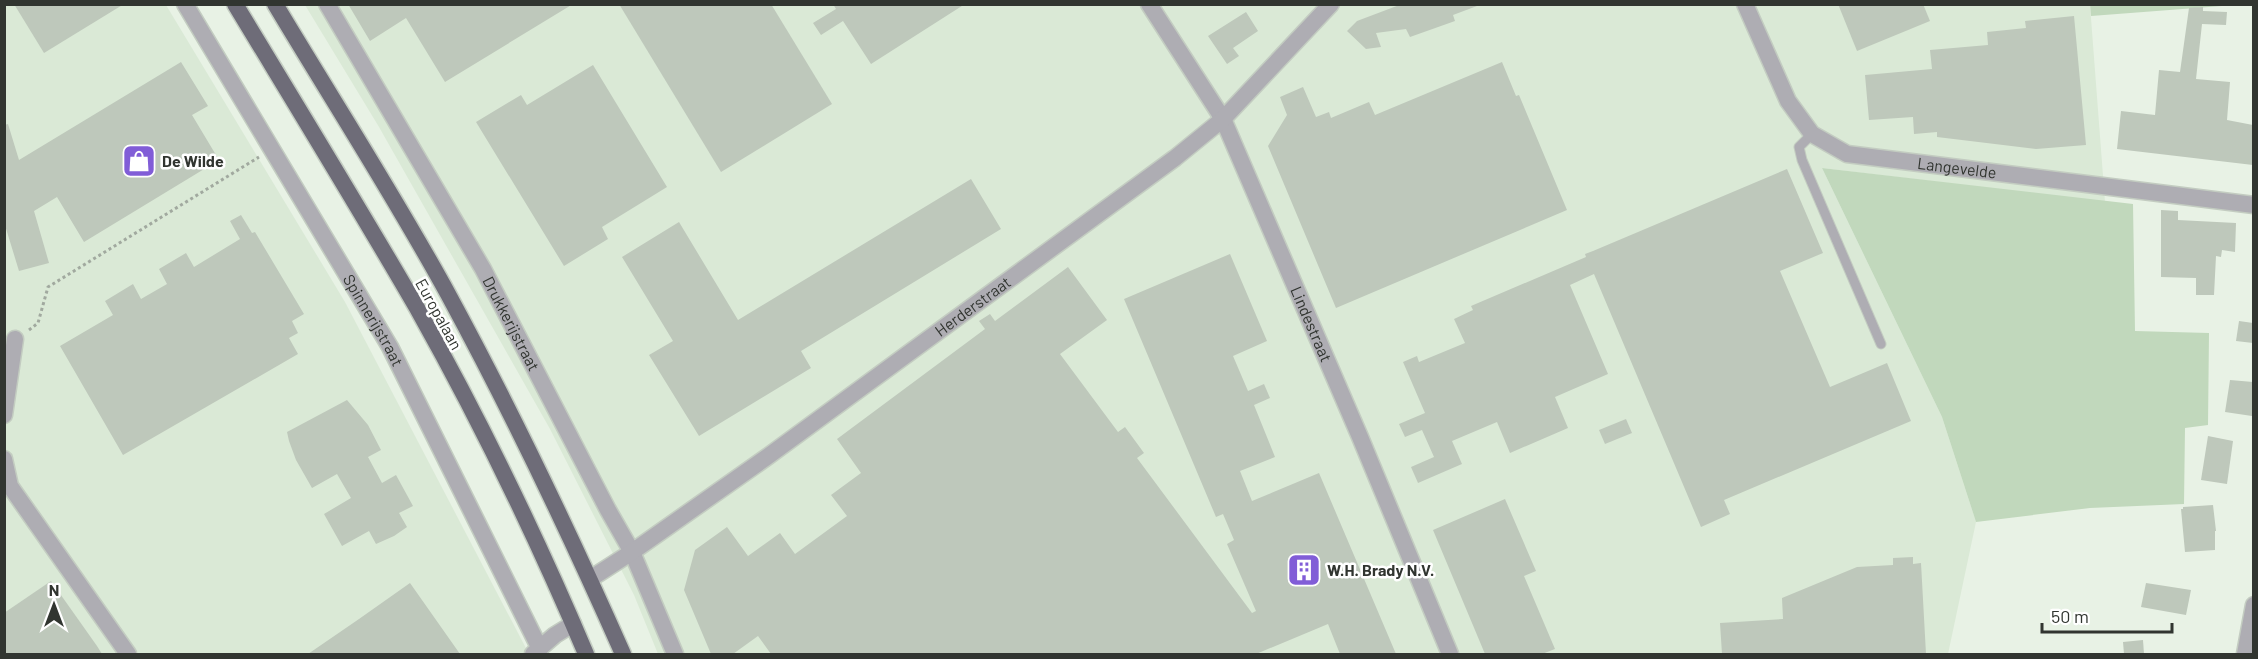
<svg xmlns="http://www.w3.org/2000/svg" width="2258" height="659" font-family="Barlow,sans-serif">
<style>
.built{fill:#dae9d6}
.green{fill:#c1d8bc}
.building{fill:#bec8bb}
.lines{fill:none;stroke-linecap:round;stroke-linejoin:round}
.service-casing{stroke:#c3ccc1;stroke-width:11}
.minor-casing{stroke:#c3ccc1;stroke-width:19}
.trunk-casing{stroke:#c3ccc1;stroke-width:19}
.path{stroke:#a1a99f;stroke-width:3;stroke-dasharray:3 3;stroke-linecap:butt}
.service{stroke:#aeadb3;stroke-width:9}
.minor{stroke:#aeadb3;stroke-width:16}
.trunk{stroke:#6e6c78;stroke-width:16}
.labels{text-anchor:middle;stroke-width:5;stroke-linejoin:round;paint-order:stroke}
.poi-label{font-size:16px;font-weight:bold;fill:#313530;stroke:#fff;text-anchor:start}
.street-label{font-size:16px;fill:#313530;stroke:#fff}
</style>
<rect width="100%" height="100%" fill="#e8f2e5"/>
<g class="built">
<path d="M4,5h162l179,297 184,352h-524z"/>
<path d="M305,5h1785l15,197 -283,-34 120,249 34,105 -28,132h-1290l-24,-59 -84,-166 -171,-302z"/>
</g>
<g class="green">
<path d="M2090,4l145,1 -144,11z"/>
<path d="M1822,168l311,36 2,127 74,2 -1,92 -23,3 -1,76 -94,4 -114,14 -34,-105z"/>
</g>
<g class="building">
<path d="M14,4h110l-80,49z"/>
<path d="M348,4h225l-128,78 -39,-64 -36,23z"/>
<path d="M619,4h152l61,100 -111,68z"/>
<path d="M833,4h132l-94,60 -28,-43 -22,14 -8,-12 23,-14z"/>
<path d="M1402,4h75v2l-24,9 2,6 -45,16 -4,-8 -30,4 5,14 -15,2 -19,-18 10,-10z"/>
<path d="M1838,4h85l7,17 -73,30z"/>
<path d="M2203,7v4l24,1 -1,13 -24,-1 -6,55 34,3 -3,38 26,5v40l-136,-16 4,-38 34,4 4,-45 21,2 9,-64z"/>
<path d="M1246,12l12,19 -25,17 6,8 -12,8 -19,-28z"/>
<path d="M2074,16l12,129 -50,4 -99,-12v-5l-23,2 -1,-17 -44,3 -4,-45 67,-6 -2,-19 58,-5 -1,-13 39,-4 -1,-7z"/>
<path d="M181,62l27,44 -16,9 27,45 -135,82 -27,-45 -23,14 15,52 -30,8 -15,-49v-97l4,-1 11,36z"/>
<path d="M1502,62l14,34 3,-1 48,115 -231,98 -68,-162 19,-31 -7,-18 23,-10 13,30 13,-5 2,6 38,-16 6,13z"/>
<path d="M593,65l74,122 -65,40 6,12 -44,27 -88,-144 45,-27 6,10z"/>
<path d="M1787,169l36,84 -43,18 50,116 57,-24 24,58 -187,79 6,14 -29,13 -107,-253 -24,11 38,89 -53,23 13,31 -58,25 -13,-31 -45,19 10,23 -44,19 -7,-16 23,-10 -12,-27 -17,7 -6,-13 26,-11 -22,-51 14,-6 2,6 46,-19 -11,-24 19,-9 -2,-4 115,-49 -1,-3 8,-3z"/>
<path d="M971,179l30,50 -200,122 10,17 -112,68 -50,-81 24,-14 -51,-84 57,-35 59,98z"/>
<path d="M2161,210l17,1v9l58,3 -1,29 -13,-2 -1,7 -5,-1 -2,39h-18v-17l-35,-1z"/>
<path d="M241,215l11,18 3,-1 49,82 -12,7 6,12 -9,5 9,16 -175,101 -63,-109 53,-31 -8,-14 28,-17 8,15 26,-15 -8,-15 27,-16 8,14 46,-28 -10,-18z"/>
<path d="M1230,254l37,87 -34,15 15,35 16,-7 6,14 -16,7 21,52 -35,14 12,30 67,-28 77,181h-56l-12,-30 -72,30h-485l-13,-18 -25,18h-22l-27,-64 11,-40 32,-23 21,29 32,-23 15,21 52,-38 -16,-21 30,-22 -24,-34 148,-110 -6,-8 11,-7 5,7 73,-54 39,53 -47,34 58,78 7,-5 19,26 -7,5 115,155 4,-2 -29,-67 7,-4 -11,-26 -7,3 -92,-218z"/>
<path d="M2239,321l14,2v20l-17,-2z"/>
<path d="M2230,380l23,2 -1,34 -27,-4z"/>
<path d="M347,400l21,25 13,25 -13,7 14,26 14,-8 17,31 -14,7 8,14 -13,9 -18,8 -7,-13 -27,15 -18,-32 27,-16 -14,-24 -25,14 -16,-28 -7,-19 -2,-9z"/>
<path d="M1626,419l6,14 -27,11 -6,-14z"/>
<path d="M2208,436l25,5 -6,43 -26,-4z"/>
<path d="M1505,499l31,72 -12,5 31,73 -13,5h-57l-52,-124z"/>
<path d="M2213,505l3,26h-1v19l-30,2 -4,-43h2v-2z"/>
<path d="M1913,557v7l8,-1 5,91h-204l-2,-31 63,-4 -1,-21 75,-31 36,-2v-7z"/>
<path d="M51,581l46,65 5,8h-98v-41z"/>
<path d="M410,583l50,71h-152l51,-35z"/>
<path d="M2146,583l45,7 -5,25 -45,-8z"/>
<path d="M2143,640l1,14h-20l-1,-12z"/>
</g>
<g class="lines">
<defs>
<path id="service" d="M1812,134l-13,13 3,13 79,184"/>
<g id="minor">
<path id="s1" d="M185,4l205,343 150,302"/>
<path id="s2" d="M327,4l156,265 125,241 24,42 43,102"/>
<path id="s3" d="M1149,4l74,115 137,318 90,217"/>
<path id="s4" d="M1745,4l43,97 24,33 35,20 407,51"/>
<path d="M4,415l11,-76"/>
<path d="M4,459l6,27 118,168"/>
<path id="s5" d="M590,579l42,-27 135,-95 408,-299 48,-39 108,-115"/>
<path d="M533,654l22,-19 18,-11"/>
<path d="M2245,654l9,-49"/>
</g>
<g id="trunk">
<path d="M235,4c61,101 123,202 182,304 63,112 119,228 169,346"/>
<path d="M275,4c58,97 119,191 173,290 64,118 121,238 175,360"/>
</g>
</defs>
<use href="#service" class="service-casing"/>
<use href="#minor" class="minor-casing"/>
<use href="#trunk" class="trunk-casing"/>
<path class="path" d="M29,330l9,-7 10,-36 211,-130"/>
<use href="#service" class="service"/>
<use href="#minor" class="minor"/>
<use href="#trunk" class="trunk"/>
</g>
<defs>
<symbol id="shop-square" viewBox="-11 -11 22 22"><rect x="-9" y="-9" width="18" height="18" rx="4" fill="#815dd7" stroke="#fff"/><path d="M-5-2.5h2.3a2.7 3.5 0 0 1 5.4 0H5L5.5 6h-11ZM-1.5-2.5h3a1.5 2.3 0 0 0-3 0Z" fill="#fff"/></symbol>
<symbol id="building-square" viewBox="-11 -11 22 22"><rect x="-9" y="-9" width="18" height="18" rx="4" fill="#815dd7" stroke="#fff"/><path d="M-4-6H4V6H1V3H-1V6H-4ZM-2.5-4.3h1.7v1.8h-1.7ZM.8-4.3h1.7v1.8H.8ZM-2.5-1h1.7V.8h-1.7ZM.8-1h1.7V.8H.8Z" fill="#fff"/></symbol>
</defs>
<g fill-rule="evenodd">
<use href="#shop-square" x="120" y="142" width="38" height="38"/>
<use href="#building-square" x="1285" y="551" width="38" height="38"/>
</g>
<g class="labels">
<g class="poi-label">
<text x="162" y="167">De Wilde</text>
<text x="1327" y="576">W.H. Brady N.V.</text>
</g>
<g class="street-label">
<text dy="6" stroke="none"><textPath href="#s4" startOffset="298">Langevelde</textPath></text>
<text dy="6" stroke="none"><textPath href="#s5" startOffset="470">Herderstraat</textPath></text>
<text transform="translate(439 314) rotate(61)" y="6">Europalaan</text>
<text dy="6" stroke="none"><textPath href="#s1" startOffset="368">Spinnerijstraat</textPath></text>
<text dy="6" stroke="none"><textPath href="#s3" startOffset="360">Lindestraat</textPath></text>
<text dy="6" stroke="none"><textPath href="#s2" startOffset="369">Drukkerijstraat</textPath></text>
</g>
</g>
<rect width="2258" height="659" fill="none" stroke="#313530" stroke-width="12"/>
<g transform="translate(54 605)" stroke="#ffffff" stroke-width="4.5" paint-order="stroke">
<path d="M0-4.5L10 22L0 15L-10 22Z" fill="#313530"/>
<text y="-9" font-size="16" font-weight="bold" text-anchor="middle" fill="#313530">N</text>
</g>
<path d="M2042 623v9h130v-9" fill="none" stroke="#313530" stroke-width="3"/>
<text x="2051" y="623" font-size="18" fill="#313530" stroke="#ffffff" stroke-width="4.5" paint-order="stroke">50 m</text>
</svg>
